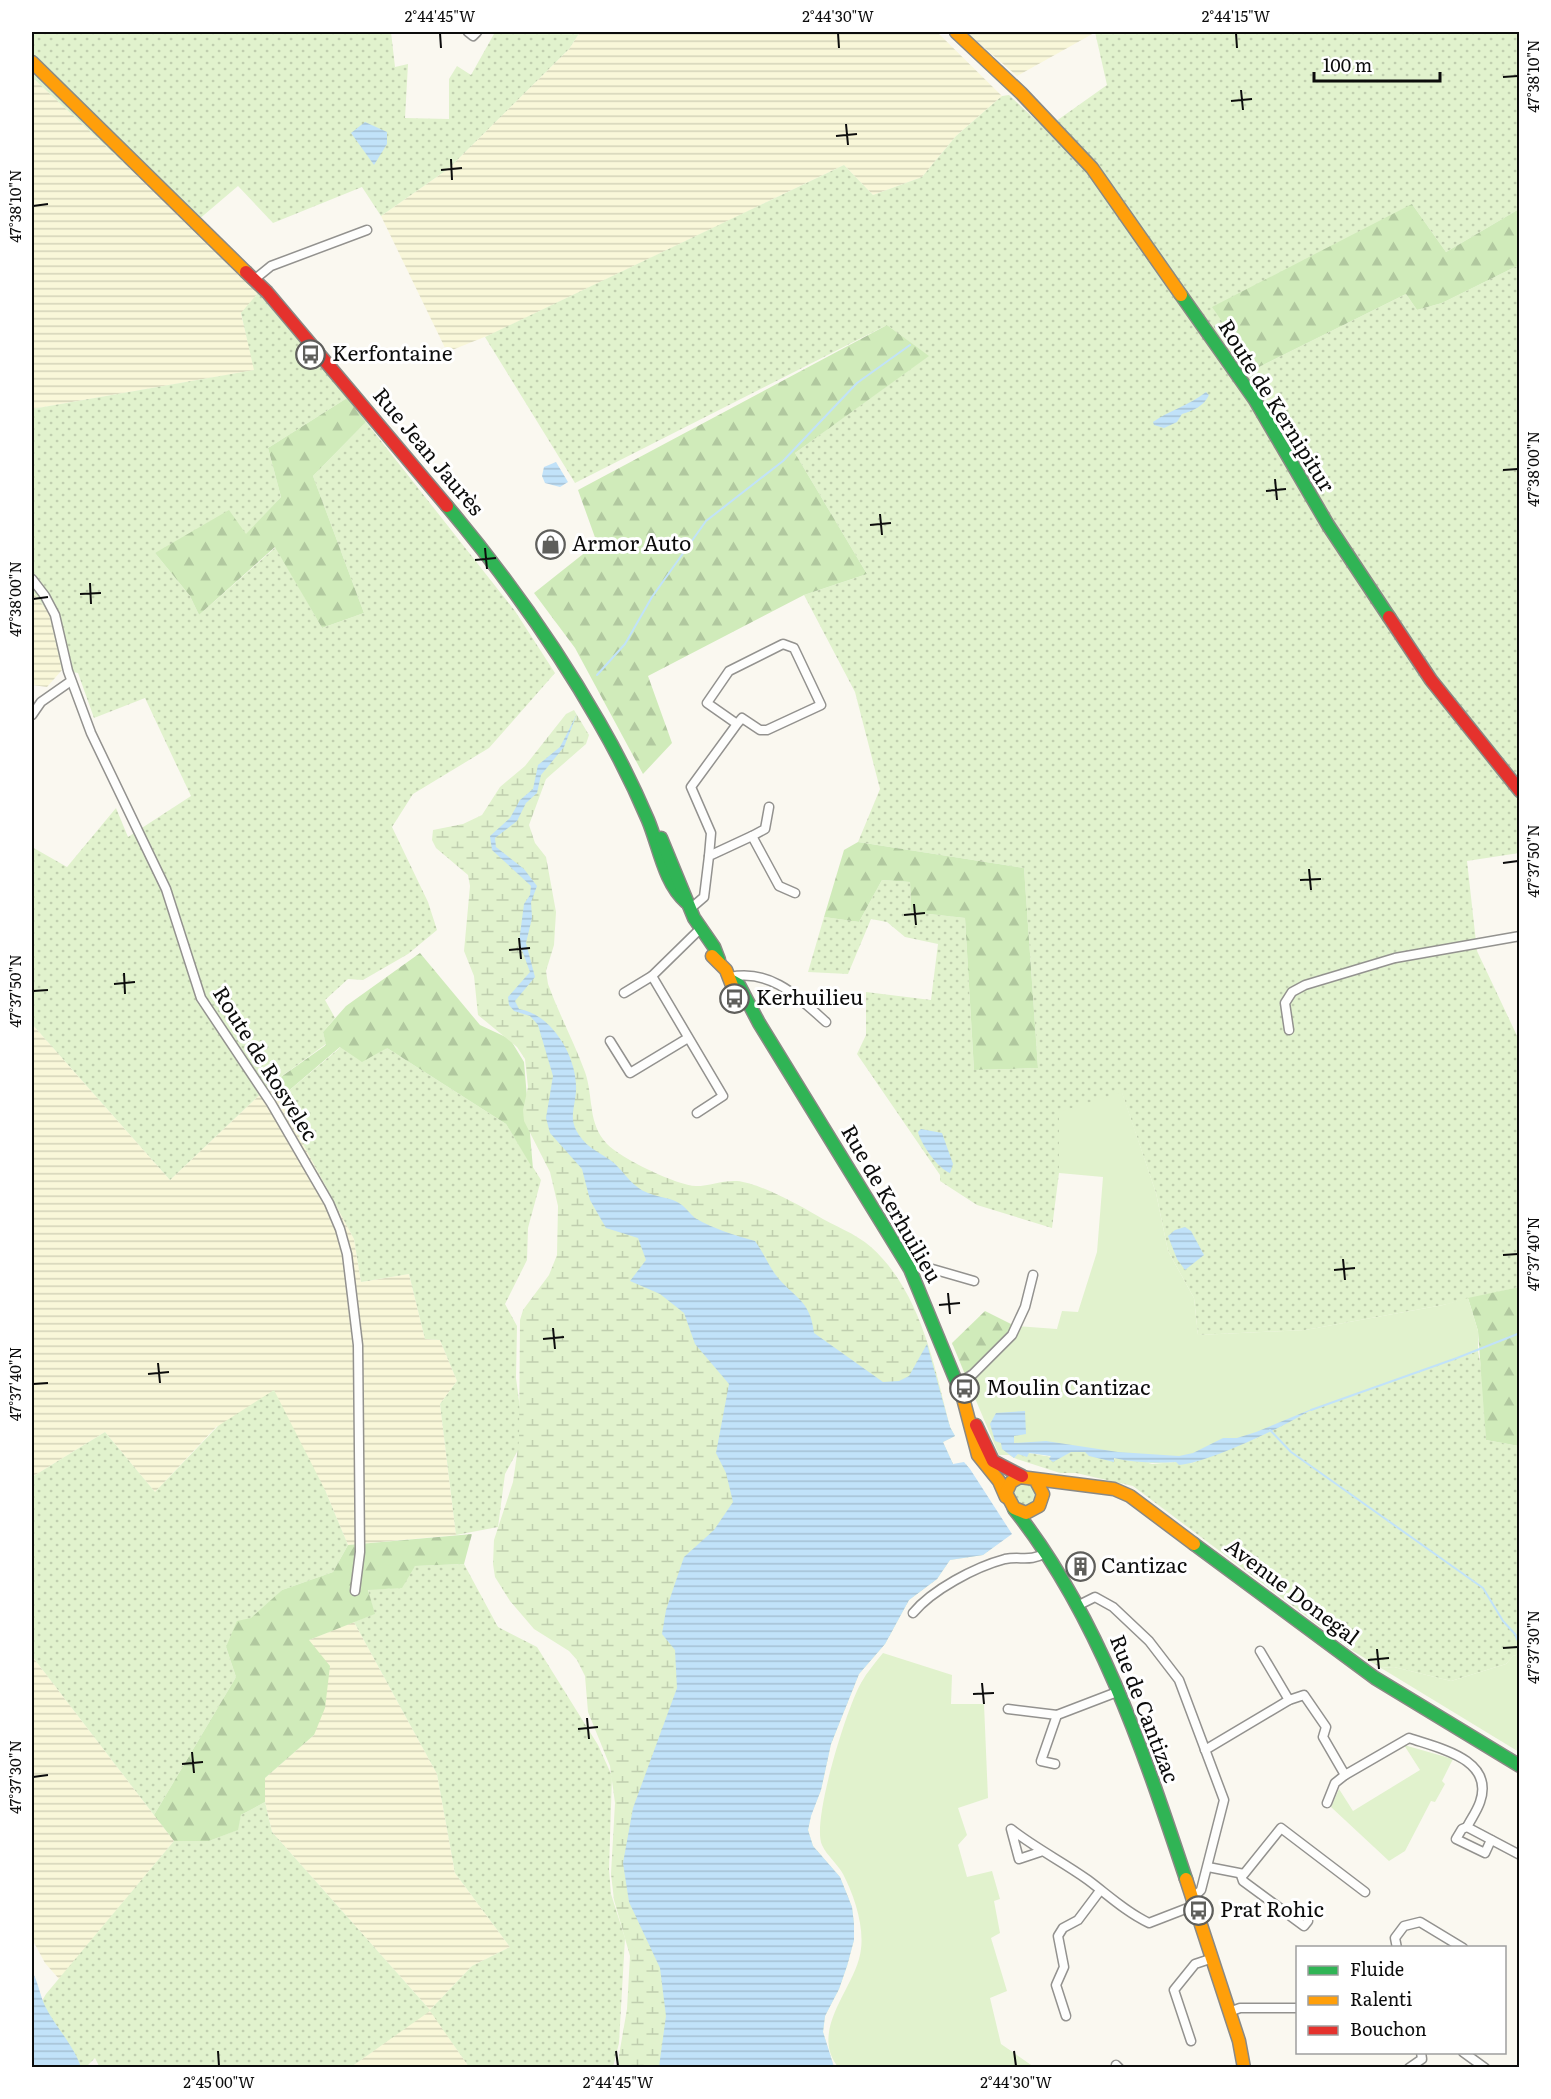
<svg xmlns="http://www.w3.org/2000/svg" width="1551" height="2099" font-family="Literata,serif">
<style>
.farmland{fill:url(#farmland-rules)}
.grass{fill:url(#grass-dots)}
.forest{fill:url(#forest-firs)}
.wetland{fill:url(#wetland-marsh)}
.park{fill:#e1f2cd}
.water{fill:url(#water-rules)}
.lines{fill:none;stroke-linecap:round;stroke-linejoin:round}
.stream{stroke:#c1e2f9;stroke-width:2}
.street-casing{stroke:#93928f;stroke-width:11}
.fast-casing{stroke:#8a8985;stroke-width:15}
.slow-casing{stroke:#8a8985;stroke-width:15}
.jam-casing{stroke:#8a8985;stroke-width:15}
.street{stroke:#fefefd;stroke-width:8}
.fast{stroke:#30b455;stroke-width:12}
.slow{stroke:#ff9f0a;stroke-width:12}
.jam{stroke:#e5322d;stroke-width:12}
.ticks{fill:none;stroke:#0c0c0c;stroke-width:2}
.labels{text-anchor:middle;stroke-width:6;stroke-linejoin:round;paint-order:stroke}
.poi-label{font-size:21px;fill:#0c0c0c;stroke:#fff;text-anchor:start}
.street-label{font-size:21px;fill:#0c0c0c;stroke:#fff}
.neatline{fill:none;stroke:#0c0c0c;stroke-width:2}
.ticks-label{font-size:15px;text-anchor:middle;fill:#0c0c0c}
</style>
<defs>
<pattern id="farmland-rules" width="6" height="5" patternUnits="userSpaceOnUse" patternTransform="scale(1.5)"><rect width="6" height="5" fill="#f9f7d9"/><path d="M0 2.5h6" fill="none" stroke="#d4d3b9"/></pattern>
<pattern id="grass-dots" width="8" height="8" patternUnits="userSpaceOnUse" patternTransform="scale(1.5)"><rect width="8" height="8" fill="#e1f2cd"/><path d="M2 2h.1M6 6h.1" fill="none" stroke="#c0ceaf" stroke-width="1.8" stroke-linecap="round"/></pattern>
<pattern id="forest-firs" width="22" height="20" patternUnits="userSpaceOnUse" patternTransform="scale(1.5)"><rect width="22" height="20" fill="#d0ebba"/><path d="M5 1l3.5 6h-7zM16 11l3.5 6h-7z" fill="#b1c89f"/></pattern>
<pattern id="wetland-marsh" width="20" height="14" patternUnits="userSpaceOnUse" patternTransform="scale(1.5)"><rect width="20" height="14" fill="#e1f2cd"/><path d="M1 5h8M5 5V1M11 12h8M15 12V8" fill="none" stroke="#c0ceaf"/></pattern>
<pattern id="water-rules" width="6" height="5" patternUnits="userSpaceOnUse" patternTransform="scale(1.5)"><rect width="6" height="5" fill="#c1e2f9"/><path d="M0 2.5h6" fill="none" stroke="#a5c1d4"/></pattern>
</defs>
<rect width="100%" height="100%" fill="#faf8f0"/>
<g class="farmland">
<path d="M580,32h357l65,64 -46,40 -34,41 -49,18 -29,-30 -352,169 -45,18 -66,-136 67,-47 121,-120z"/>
<path d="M966,32h130l-79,44z"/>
<path d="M32,77l159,149 67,67 -17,21 14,56 -223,39z"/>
<path d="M32,591l17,22 13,57 -15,17 -15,-2z"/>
<path d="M32,1024l138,156 101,-96 83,155 7,43 48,-8 16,65 15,1 17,41 -17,23 16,131 -108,10 -23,-55 -108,-64 -62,66 -50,-60 -73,45z"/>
<path d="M354,1622l83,152 18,99 55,74 -38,19 -42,44 39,57h-118l79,-57 -158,-178 -7,-30v-24l49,-43 -5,-95z"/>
<path d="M32,1656l142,185 -115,138 -14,-16 -13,-24z"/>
</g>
<g class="grass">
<path d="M32,32h359l4,35 13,-3 -3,54 44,1v-40l8,-13 14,9 23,-41 -3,-2h89l-11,17 -121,120 -67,47 -19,-29 -89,36 -35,-37 -47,40 -159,-149z"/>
<path d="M1095,32h424v177l-73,43 -34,-48 -157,165 151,-75 11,16 25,-7 77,-38v588l-52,8 10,90 42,89v247l-76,18 -138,25 -107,5 -4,-37 -26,-47 -12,-58 -34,-100 -63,80 -7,55 -75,-23 -37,-24v-6l-83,-121 9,-19v-43l65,8 7,-56 -33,-7 -18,-15 -16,-3 -23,55 -40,-2 16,-55 35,5 23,-42 28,2 1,30 54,6 9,152 64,-2 -14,-200 -166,-26 22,-53 -25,-97 -51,-97 63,-21 -72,-121 133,-97 -41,-31 -312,158 -90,-146 359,-172 29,30 49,-18 34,-41 46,-40 7,-1 36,34 62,-44z"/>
<path d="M258,293l89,105 -79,50 13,49 -35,38 -91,18 35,43 9,19 77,-68 46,81 42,-15 -51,-137 53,-54 149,189 40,62 -66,75 -76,46 -21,33 36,75 9,28 -29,24 -45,26 -15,-1 -23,21 10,18 -12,14 3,12 -55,40 -101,96 -138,-156v-177l35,20 49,-59 12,29 63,-41 -46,-98 -51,20 -16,-45 -16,-3 -13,-57 -17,-22v-182l222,-39 -13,-57z"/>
<path d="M341,1047l46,1 119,76 35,56 -13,48 -1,32 -22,44 12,22 -1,52 8,61 -19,35 -7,53 -42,8 -16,-131 17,-23 -17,-41 -15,-1 -16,-65 -48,8 -7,-43 -75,-140z"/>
<path d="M1478,1351l5,28 3,61 33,6v208l-6,2 -7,8 -55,17 -57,-14 -13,1 -28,-17 -220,-165 -57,-13h-16l-46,-15 4,-4 10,-1 29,5 14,-6h14l16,6 34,1 17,5 24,-2 14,2 67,-26 56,-29z"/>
<path d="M274,1390l51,100 23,55 -15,27 -51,18 -56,57 10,30 -82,138 -122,-159v-179l73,-45 50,60 63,-66z"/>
<circle cx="1024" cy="1495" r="12"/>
<path d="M464,1564l34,63 39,20 61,98 14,31 -3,93 2,25 14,44 -6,105 -6,24h-144l-39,-56 -79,56 -251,1 -5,-10 -9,9h-16l-33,-58 9,-15 128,-153h35l28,-11 4,-15 24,-13 7,30 158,178 42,-44 38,-19 -55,-74 -18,-99 -83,-152 20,-8 -6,-25h21l26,-23z"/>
</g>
<g class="forest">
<path d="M1412,204l34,48 73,-43v56l-77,38 -25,7 -11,-16 -151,75 -43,-62z"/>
<path d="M887,325l42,31 -134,97 72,121 -63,21 -156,81 24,67 -29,31 -68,-126 -41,-55 63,-50 -19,-53z"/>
<path d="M347,398l19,24 -53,54 51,137 -42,15 -47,-81 -76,68 -9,-19 -35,-43 74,-43 17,24 35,-37 -13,-49z"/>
<path d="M858,842l166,26 14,200 -64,2 -9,-152 -54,-6 -1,-30 -28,-2 -23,42 -35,-5 20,-67z"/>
<path d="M420,953l60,72 30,14 14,23 9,107 -27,-45 -119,-76 -25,14 -22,-15 -61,52 -8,-15 55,-39 -3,-13 23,-26z"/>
<path d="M1519,1287v159l-33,-6 -8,-109 -10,-33z"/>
<path d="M985,1311l30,15 -46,58 -17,-41z"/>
<path d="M472,1534l-8,30 -49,2 -13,22 -34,2 7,24 -66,26 21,26 -5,42 -11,27 -49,43v24l-24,13 -3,15 -29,11h-35l-20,-26 82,-138 -10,-30 11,-26 14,-3 31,-28 51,-18 15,-27z"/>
</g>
<path class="wetland" d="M574,710l15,25 -3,9 -40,35 -17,46 6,18 11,14 10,55 -2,33 -8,26 2,13c11,30 26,58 37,88 9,26 2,50 22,72 13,14 71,42 89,42 14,0 27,-6 41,-5 22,2 60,23 79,34 18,11 39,18 55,32 50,45 63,118 79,180l5,9 -12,6 10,22h13l45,70 -28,21 -33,5 -13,19 -28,21 -24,44 -26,30 -28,70 -10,46 -10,25 -3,15 5,16 27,31 12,30 2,17v16l-7,26 -8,23 -14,27 -2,16 11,35h-81l19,-62 9,-39 -3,-41 -6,-20 -17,-33 -9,-76v-78l15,-58 22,-57 3,-4 30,-12 7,-6 3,-12 -9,-17 1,-15 8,-24 25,-28c0,-30 -35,-23 -51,-42l-1,-26 -19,-36 -3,-14 -21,-29c-2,-17 18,-56 -9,-63l-25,8 -22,-2c-26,-22 -6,-39 -19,-58 -24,-6 -47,7 -66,-14l-3,-36 -13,-13 -14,-4 -20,-28 6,-51 -15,-32 -5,1 12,21 3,11 -2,19 -8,22 3,13 16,23 20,11 11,10 4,36c18,24 44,9 67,17 11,13 -8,36 16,55 17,14 40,-5 60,2l4,17 -7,24 2,17 18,23 3,18 18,29 4,36 6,8 18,8 21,4 6,10c0,16 -16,16 -23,27 -6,8 -12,25 -13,35 -2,13 10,22 11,35l-17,11 -28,9 -12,11 -18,47 -22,96 1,36 14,92 18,38 4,52 -31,78 -3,20h-110l10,-58 3,-53 -16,-56 -3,-26 4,-71 -5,-37 -22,-54 -3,-36 -8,-16 -8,-9 -35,-22 -24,-28 -15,-24 -2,-13 1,-24 19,-58 6,-41 1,-121 3,-10 26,-35 8,-20 1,-49 -8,-34 -26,-51 -1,-11 5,-23 -3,-28 -8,-12 -39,-32 -4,-39 -10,-25 6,-65 -2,-11 -32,-27 -4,-8 1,-10 30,-6 19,-9 18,-28 25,-21 41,-52z"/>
<g class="park">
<path d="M1122,1092l34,101 12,58 26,47 4,37 107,-5 138,-25 25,-7 10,33v20l-165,58 -56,29 -67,26 -11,1 -3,-3c-22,2 -41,1 -62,-4v4l-25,-6 -4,-4h-14l-18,10 -4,-3 2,-3 -22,-3 -2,4 -9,-3 -4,4 -5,-3h-10l-30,-71 46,-58 42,3 5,-18 16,1 19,-60 6,-75 -44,-4v-61z"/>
<path d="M883,1653l69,22 -1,29h33l4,94 -30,10 9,27 -9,10 9,32 25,-6 8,28 -6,2 6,32 -9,5 16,53 -17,7 11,46 33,23 -195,1c-32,-38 18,-81 22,-119 3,-24 -7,-54 -18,-75 -6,-11 -16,-18 -21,-29 -11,-23 25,-138 39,-162 6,-11 14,-20 22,-30z"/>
<path d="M1519,1654v98l-138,-84 13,-1 57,14 55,-17 7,-8z"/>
<path d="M1404,1745l49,14 -11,22 3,3 -10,18 -4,-1 -26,50 -16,10 -58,-54 8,-18 14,22 67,-41z"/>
</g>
<g class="water">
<path d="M365,122l22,10v12l-13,21 -23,-32z"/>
<path d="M1206,392l3,3c-5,11 -16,16 -27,19l-5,8 -13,6 -10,-3 -1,-3c17,-12 37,-17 53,-30z"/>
<path d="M556,462l12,20 -8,5 -15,-4 -3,-7 2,-9z"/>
<path d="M577,714l-13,33 -23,28 -4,18 -11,10 -9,18 -22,17 1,9 28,22 13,17 -6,16 1,16 -6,25 9,34 -20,24 4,8c33,5 59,49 57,82 -1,17 -8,28 3,44 9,14 23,18 35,28 12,11 18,24 34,30 11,5 24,4 34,12 5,4 8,9 13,13 19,11 39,17 60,23 8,11 13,23 20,33 18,24 35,24 39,59l69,49 16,-1 10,-5 18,-32 23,83 5,9 -12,6 10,22 11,-2 6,7 42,65 -29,21 -33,5 -13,19 -28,21 -24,44 -26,30 -28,70 -10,46 -10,26 -3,14 5,16 27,31 12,30 2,17v16l-7,26 -8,23 -14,27 -2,16 11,35h-175l7,-51 -6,-48 -31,-66 -6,-39 10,-55 44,-120 -2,-38 -13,-16 4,-24 18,-53 30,-27 19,-28 -7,-29 -10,-20 13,-69 -34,-40 -11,-31 -24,-19 -30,-13 16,-21 -8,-22 -32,-10 -16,-28 -8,-31 -32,-36 -4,-15 7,-42 -15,-51 -8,-9 -16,-5 -5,-6 -1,-8 22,-25 -11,-30 5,-38 6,-9 1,-9 -39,-36 -2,-14 20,-18 10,-18 13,-11 5,-24 22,-18z"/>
<path d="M921,1129l21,4 11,31 -3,9c-12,-4 -29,-29 -32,-41z"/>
<path d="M1185,1227l6,4 13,24 -19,15 -8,-11 -9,-23 7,-6z"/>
<path d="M1314,1408c-26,17 -106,55 -135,57l-3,-3c-22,1 -41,1 -62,-4v4l-25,-6 -4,-4h-14l-18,10 -4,-3 2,-3 -22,-3 -2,4 -9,-3 -4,4 -12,-9 -1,-6 -6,-2 -5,-17 6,-11 29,-2 1,23 -12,2v7l32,-2 72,11 61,4 14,-3 30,-15h14l19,-6z"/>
<path d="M32,1971c6,11 8,24 13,35 11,22 28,38 36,61h-49z"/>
</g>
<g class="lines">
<g class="stream">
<path d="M597,675l28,-31 27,-47 54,-76 77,-60 74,-78 53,-38"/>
<path d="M1311,1410l146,-52 63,-25"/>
<path d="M1270,1430l21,22 192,136 20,33 12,13 5,12"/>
</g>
<defs>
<g id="street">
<path d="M468,32l5,4 4,-4"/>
<path d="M255,279l16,-13 96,-36"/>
<path d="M32,579l13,17 10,19 13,56 23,62 75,156 35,109 70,105 58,100 11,26 7,25 11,91 2,207 -5,39"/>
<path d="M32,715l9,-13 30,-21"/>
<path d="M752,836l13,-7 4,-22"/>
<path d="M709,856l2,-23 -20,-46 46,-63 5,-6 18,12h7l54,-25 -27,-57 -11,-4 -54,27 -22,32 30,21"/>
<path d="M690,909l14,-12 5,-41 43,-20 27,50 16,7"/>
<path d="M730,977c41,-8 67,19 96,45"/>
<path d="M624,993l28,-17"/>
<path d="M1289,1030l-4,-27 7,-11 13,-7 90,-27 125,-22"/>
<path d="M610,1041l20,32 58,-35"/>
<path d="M697,1113l26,-17 -71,-120 48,-47"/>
<path d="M910,1269l12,-3 52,15"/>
<path d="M959,1383l14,-9 39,-39 13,-28 8,-32"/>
<path d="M1079,1605l16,-8 18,10 36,34 30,39 45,120 -23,90 -10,10"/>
<path d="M913,1613c19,-23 62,-46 92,-54 15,-3 26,3 40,-6"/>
<path d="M1260,1651l29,49"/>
<path d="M1008,1709l49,6 60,-23"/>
<path d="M1205,1750l84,-50 15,-5 22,32 -3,10 22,38 64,-37c29,10 86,21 71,64 -3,9 -9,17 -13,25l53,28"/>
<path d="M1055,1764l-14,-3 16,-46"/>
<path d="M1327,1803l8,-20 10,-8"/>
<path d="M1467,1827l-5,2 -6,10 29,14 6,-13"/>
<path d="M1040,1852l-21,7 -8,-30c24,19 52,33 77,51 20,15 38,32 61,43l44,-17"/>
<path d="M1208,1867l36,7 37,-46 84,64"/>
<path d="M1241,1875l2,6 61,45 4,-5"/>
<path d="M1397,1948l-2,-10 9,-12 16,-4 43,26"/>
<path d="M1229,2012l11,-4h58"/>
<path d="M1066,2016l-10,-31 8,-18 -6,-31 5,-8 15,-8 21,-28"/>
<path d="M1191,2041l-17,-51 21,-26 15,-5"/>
<path d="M1463,2052l22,16"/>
<path d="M1116,2065l3,3"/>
<path d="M1409,2068l13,-9 -1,-7"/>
</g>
<g id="fast">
<path d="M1181,295l74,105 73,125 61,92"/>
<path d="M447,506c57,68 108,139 152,216 18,31 35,65 49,98 11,26 16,63 38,82"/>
<path d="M661,838l33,80 20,29 5,13"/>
<path d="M732,981l7,4 20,38 151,246 53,129"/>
<path d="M1014,1509c85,107 129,241 172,370"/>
<path d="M1194,1544l181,134 145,88"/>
</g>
<g id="slow">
<path d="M956,32l65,61 71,75 89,127"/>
<path d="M32,62l214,210"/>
<path d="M712,956l14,14 7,18"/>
<path d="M963,1398l15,57 21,26 7,16"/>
<path d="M1036,1481l7,13 -4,12 -13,7 -12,-5 -8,-15 5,-11 9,-5 94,12 16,7 64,48"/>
<path d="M1186,1879l53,162 5,27"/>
</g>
<g id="jam">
<path d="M246,272l21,20 180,214"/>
<path d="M1389,617l42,63 89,111"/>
<path d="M976,1425l17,36 29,15"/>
</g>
</defs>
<use href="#street" class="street-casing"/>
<use href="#fast" class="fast-casing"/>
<use href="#slow" class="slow-casing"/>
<use href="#jam" class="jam-casing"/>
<use href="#street" class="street"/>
<use href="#fast" class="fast"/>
<use href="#slow" class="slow"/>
<use href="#jam" class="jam"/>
</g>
<path class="ticks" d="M440,33l1,15M838,33l1,15M1236,33l1,15M1503,77l15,-1M1241,90l2,20M1231,101l21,-2M846,124l2,21M836,136l21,-2M451,159l1,21M441,170l21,-2M33,206l15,-2M1503,470l15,-1M1275,479l2,21M1266,491l20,-2M880,514l2,21M870,525l21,-2M485,548l2,21M475,560l21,-2M90,583l1,21M80,594l21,-1M33,599l15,-2M1503,863l15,-2M1309,869l2,21M1300,880l21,-1M914,904l2,21M904,915l21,-2M519,938l2,21M509,950l21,-2M124,973l1,21M114,984l21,-2M33,991l15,-1M1503,1255l15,-1M1343,1259l2,21M1334,1270l21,-2M948,1293l2,21M939,1305l21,-2M553,1328l2,21M543,1339l21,-2M158,1363l2,20M148,1374l21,-2M33,1384l15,-1M1503,1648l15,-1M1377,1649l2,20M1368,1660l21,-2M982,1683l2,21M973,1694l21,-1M587,1718l2,21M578,1729l20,-2M192,1752l2,21M182,1764l21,-2M33,1777l15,-2M218,2051l1,15M616,2051l2,15M1014,2051l2,15"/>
<defs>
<symbol id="bus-ring" viewBox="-11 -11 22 22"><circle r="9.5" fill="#fff" stroke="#5f5f5c" stroke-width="1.5"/><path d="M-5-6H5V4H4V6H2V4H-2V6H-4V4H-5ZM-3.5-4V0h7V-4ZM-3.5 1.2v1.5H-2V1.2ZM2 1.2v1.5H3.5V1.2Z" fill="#5f5f5c"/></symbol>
<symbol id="shop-ring" viewBox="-11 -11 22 22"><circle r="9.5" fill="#fff" stroke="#5f5f5c" stroke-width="1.5"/><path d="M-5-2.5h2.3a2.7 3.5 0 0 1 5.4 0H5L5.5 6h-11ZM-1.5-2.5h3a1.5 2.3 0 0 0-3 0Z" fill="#5f5f5c"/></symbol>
<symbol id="building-ring" viewBox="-11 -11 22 22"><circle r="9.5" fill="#fff" stroke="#5f5f5c" stroke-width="1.5"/><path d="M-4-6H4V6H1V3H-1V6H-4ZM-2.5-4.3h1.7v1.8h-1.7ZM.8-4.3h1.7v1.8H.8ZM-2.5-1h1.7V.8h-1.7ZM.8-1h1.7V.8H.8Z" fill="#5f5f5c"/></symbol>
</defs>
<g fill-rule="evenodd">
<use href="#bus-ring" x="294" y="338" width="33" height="33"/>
<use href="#shop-ring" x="534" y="528" width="33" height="33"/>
<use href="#bus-ring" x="718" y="982" width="33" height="33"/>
<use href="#bus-ring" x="948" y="1372" width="33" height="33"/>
<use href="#building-ring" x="1064" y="1550" width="33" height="33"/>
<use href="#bus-ring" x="1182" y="1894" width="33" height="33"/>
</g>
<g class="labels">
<g class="poi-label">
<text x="332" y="361">Kerfontaine</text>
<text x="572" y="551">Armor Auto</text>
<text x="756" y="1005">Kerhuilieu</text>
<text x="986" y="1395">Moulin Cantizac</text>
<text x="1101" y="1573">Cantizac</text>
<text x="1220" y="1917">Prat Rohic</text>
</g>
<g class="street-label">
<text transform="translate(1276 406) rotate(58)" y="7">Route de Kernipitur</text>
<text transform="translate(428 452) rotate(50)" y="7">Rue Jean Jaurès</text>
<text transform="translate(265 1064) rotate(58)" y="7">Route de Rosvelec</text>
<text transform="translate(891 1204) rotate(60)" y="7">Rue de Kerhuilieu</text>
<text transform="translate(1292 1592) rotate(37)" y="7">Avenue Donegal</text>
<text transform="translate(1144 1709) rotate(69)" y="7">Rue de Cantizac</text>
</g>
</g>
<rect width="1551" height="2099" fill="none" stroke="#ffffff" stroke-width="66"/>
<rect x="1296" y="1946" width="210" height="108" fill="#ffffff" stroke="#9e9e9e" stroke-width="1.5"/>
<rect x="1308" y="1966" width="30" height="9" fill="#30b455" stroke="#9e9e9e" stroke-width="1.5"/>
<text x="1350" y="1976" font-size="18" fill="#0c0c0c">Fluide</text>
<rect x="1308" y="1996" width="30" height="9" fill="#ff9f0a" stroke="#9e9e9e" stroke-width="1.5"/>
<text x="1350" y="2006" font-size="18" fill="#0c0c0c">Ralenti</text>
<rect x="1308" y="2026" width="30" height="9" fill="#e5322d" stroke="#9e9e9e" stroke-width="1.5"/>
<text x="1350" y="2036" font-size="18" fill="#0c0c0c">Bouchon</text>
<path d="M1314 72v9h126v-9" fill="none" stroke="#0c0c0c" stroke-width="3"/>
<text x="1323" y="72" font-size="18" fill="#0c0c0c" stroke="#ffffff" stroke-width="4.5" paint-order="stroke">100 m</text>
<rect x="33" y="33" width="1485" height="2033" class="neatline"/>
<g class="ticks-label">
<text x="440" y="22">2°44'45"W</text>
<text x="838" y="22">2°44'30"W</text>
<text x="1236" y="22">2°44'15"W</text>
<text transform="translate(1534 76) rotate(-90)" y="5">47°38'10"N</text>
<text transform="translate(16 206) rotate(-90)" y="5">47°38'10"N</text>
<text transform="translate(1534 469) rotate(-90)" y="5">47°38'00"N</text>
<text transform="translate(16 599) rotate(-90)" y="5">47°38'00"N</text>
<text transform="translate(1534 861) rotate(-90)" y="5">47°37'50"N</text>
<text transform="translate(16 991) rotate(-90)" y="5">47°37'50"N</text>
<text transform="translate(1534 1254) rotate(-90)" y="5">47°37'40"N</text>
<text transform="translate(16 1384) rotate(-90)" y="5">47°37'40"N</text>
<text transform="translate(1534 1647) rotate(-90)" y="5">47°37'30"N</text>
<text transform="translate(16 1777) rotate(-90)" y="5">47°37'30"N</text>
<text x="219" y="2088">2°45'00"W</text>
<text x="618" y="2088">2°44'45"W</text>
<text x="1016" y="2088">2°44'30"W</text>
</g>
</svg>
